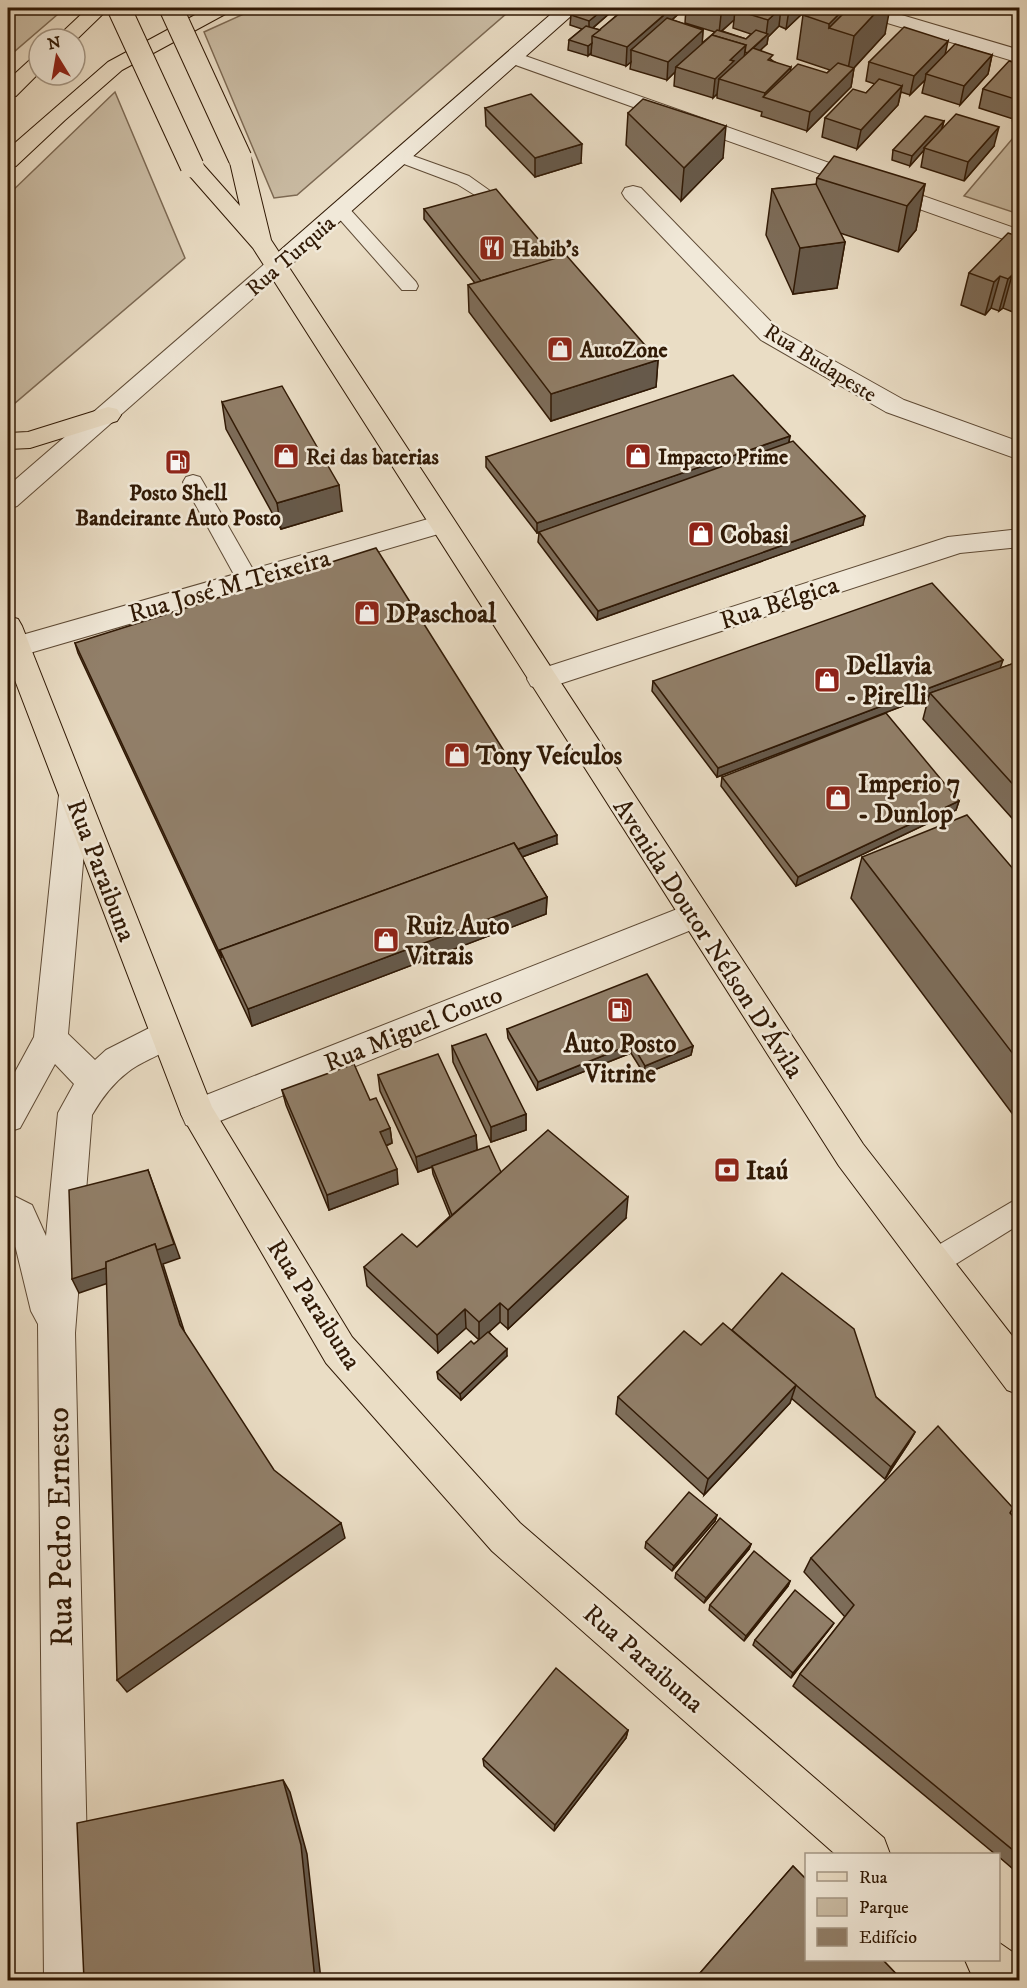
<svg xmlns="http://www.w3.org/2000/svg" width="1027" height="1988" font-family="'IM FELL DW Pica',serif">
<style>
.green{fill:#cabca4;stroke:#7d6a54;stroke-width:1.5}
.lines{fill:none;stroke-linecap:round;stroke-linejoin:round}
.lane-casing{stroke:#5e4a35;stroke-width:2}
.street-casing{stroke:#5e4a35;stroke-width:2}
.secondary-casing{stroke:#301905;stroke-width:2}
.primary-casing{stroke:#301905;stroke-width:2}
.highway-casing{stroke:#301905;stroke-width:2}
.lane{fill:#f1e9d9;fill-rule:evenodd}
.street{fill:#f1e9d9;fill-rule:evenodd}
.secondary{fill:#f1e9d9;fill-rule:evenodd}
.primary{fill:#eaddc5;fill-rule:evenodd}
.highway{fill:#eaddc5;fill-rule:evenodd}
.primary-bridge-casing{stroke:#301905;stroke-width:25;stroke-linecap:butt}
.primary-bridge{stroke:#eaddc5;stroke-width:23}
.wall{fill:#7d6d5a;stroke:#301905;stroke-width:1.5;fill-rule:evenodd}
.shaded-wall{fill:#66594a;stroke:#301905;stroke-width:1.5}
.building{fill:#917f69;stroke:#301905;stroke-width:1.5}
.labels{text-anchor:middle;stroke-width:5;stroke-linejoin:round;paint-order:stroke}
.far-poi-label{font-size:22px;font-weight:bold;fill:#301905;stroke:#f1e9d9;text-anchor:start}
.far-street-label{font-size:22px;fill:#301905;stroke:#f1e9d9}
.poi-label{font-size:26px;font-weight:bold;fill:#301905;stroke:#f1e9d9;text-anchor:start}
.street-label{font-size:26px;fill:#301905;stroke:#f1e9d9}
.near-street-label{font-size:32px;fill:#301905;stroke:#f1e9d9}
</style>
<rect width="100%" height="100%" fill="#eaddc5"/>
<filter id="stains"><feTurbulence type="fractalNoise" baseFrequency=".00333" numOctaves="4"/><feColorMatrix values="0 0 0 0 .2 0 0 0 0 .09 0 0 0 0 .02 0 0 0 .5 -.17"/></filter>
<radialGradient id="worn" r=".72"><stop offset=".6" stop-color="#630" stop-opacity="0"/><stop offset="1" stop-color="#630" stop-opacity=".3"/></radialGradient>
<g class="green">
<path d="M8,8h57l-57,49z"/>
<path d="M257,8h256l-216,187 -23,3 -70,-166z"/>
<path d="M115,92l70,166 -177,151v-214z"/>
<path d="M1019,131v83l-55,-18z"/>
</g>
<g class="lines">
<defs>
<g id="lane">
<path d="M402,152l67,24 24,17 -3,4h-12l-21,-13 -61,-23 -3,-4 3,-4z"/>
<path d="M341,205l6,1 69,76 2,4 -2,4h-14l-67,-76 -3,-4 3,-4z"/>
<path d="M193,475l7,2 3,5 56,98 -3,5 -8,2 -8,-2 -3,-5 -54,-98 3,-5z"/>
<path d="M1020,1197v27l-77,48 -10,4 -10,-4 -4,-9 4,-9z"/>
</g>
<g id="street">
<path d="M848,8h30l142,42v13l-169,-51z"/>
<path d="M514,52l506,178v15l-513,-183 -3,-4 3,-4z"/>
<path d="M633,186l8,2 138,142 125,70 116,42v18l-134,-48 -125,-72 -136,-142 -3,-5 3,-5z"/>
<path d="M276,259l8,2 4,5 -4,5 -267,235 -9,3v-23l260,-225z"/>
<path d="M442,515l10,3 3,6 -3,6 -436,127 -8,-2v-16z"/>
<path d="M1020,529v18l-60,6 -419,137 -10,-4 -4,-7 4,-7 417,-135z"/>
<path d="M74,783l11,4 4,8 -21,239 27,26 11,-10 59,-30 12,4 5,10c-10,20 -37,24 -54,38 -16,12 -26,26 -36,43l-17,218 15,647h-46l-6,-656 -7,-13 -15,-62 -8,-19v-37l24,12 14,31 12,-123 16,-29 -19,-20 -35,64 -12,4v-47l26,-48 25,-242 4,-8z"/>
<path d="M695,902l11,4 5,9 -5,9 -496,201 -12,4 -12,-4 -5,-11 5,-11z"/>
</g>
<path id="secondary" d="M558,8h22l-296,263 -8,2 -8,-2 -4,-5 4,-5z"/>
<g id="primary">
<path d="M240,151l8,2 3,5 20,82 592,904 157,202v49l-13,-5 -168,-224 -586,-918 -72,-82 3,-5 8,-2 8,2 40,45 -11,-48 3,-5z"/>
<path d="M108,407l9,2 4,6 -4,6 -87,27 -22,1v-16l20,-1z"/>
<path d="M8,616l10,3 4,7 190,481 140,230 168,186 364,315 6,16h-55l-343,-303 -166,-188 -145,-249 -173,-452z"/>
<path d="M998,1942l22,15v23h-43l-5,-4 -7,-16h33z"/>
</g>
<g id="highway">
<path d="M88,8h21l-34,33v-2h-20z"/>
<path d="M208,8h24l-3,4 -107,58 -57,50 -49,46 -8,2v-19l100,-87z"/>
<path d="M39,56v17l-23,23 -8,1v-17l24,-22z"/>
</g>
</defs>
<use href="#lane" class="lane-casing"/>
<use href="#street" class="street-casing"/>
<use href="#secondary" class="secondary-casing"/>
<use href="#primary" class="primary-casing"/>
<use href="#highway" class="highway-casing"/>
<use href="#lane" class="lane"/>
<use href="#street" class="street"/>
<use href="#secondary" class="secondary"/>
<use href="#primary" class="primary"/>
<use href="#highway" class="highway"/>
<defs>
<g id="primary-bridge">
<path d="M119,8l73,158"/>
<path d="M171,8l69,150"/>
</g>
</defs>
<use href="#primary-bridge" class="primary-bridge-casing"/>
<use href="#primary-bridge" class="primary-bridge"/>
</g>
<g class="wall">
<path d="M580,8h105l-13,12 31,10 -1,13 13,-11 -30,-9 1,-15h117v5l-17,16 -7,-3 -11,11 -1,7 -7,6 13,11 18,10 36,2 3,-3 -33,-11 6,-44 82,19 -31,34 -3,19 -44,44 -46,-15 1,-4 -45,-14v-4l-4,4 -39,-12 1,-14 -8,8 -37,-11 1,-7 -5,4 -35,-11v-2l-3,3 -20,-6 1,-10 13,-11 -12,-4 1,-10zM611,12l7,2 -18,16 -7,-2zM734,20l-1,8 18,6 -5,5 -24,-8z"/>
<path d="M989,8h31v9z"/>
<path d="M945,54l47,1 -4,19 -28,31 -38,-12 3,-13 -15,15 -9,-3 -3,13 -41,44 -35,-12 3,-19 41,-25 9,-9 -9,-3 3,-19z"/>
<path d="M1020,64v48l-7,7 -34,-11 4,-19z"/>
<path d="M485,108l96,55 -46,14 -49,-51z"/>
<path d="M628,113l95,45 -42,43 -55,-56z"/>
<path d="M944,121l-2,8 52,17 -30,35 -43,-14 3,-17 -14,16 -18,-6 1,-10z"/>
<path d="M817,178l108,6 -9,46 -18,22 -58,-19 5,9 -8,46 -44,6 -27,-59 6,-46 44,-4z"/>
<path d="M424,209l131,50 103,101 -2,27 -105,34 -82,-109 -1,-27 7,-2 -51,-64z"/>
<path d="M1020,237v81l-2,-1v-3l-15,-6 -4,3 -8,-3 -6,7 -24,-10 8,-32z"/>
<path d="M222,402l120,109 -61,18 -55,-100z"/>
<path d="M790,436l-1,7 74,82 -266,95 -59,-78 1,-9h-2l-51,-66v-10z"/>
<path d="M75,643l482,201 -35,13 25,40 -1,17 -294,112 -174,-373z"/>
<path d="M1020,661v166l-97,-108 6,-23 -212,81 -65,-86 1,-10 348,-13z"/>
<path d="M722,777l237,24 -3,9 -160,76 -75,-100z"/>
<path d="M862,857l158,20v247l-169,-226z"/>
<path d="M507,1029l186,17 -2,9 -47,19 -13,-21 -94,37 -29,-52z"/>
<path d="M452,1046l74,68v16l-35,12 -38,-80z"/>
<path d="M378,1075l98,60 1,15 24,22 125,46 -118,111 -8,-7 -11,10 18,24 -46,44 -23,-21 -1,-7 42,-32 -13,-12 -28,25 -71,-67 -3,-19 53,-20 33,-31 -17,-42 -1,-7 -14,5 -38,-81z"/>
<path d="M282,1090l88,10 20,28 2,15 -6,3 12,38 -69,26 -43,-105z"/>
<path d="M732,1330l144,67 39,35 -7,12 -23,35 -94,-81 -1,5 -86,92 -88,-81 2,-17 83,-52z"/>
<path d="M1010,1513l10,11v351l-21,-18v-3h-4l-202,-168 7,-12 45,-57 -41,-45 7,-14z"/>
<path d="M717,1515l-2,6 -43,50 -27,-23 1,-6z"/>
<path d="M751,1544l-2,5 -45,54 -29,-25 1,-5z"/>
<path d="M790,1581l-2,5 -44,55 -35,-31 1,-5z"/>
<path d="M831,1627l-40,51 -38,-33 2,-5z"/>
<path d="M628,1730l-2,8 -72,93 -70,-65 -1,-7z"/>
<path d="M793,1866l109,114h-208z"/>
</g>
<g class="shaded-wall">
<path d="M605,8h7l-1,4 -22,19v-10z"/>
<path d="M666,8h19l-19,17 -35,25v12l-5,4 1,-19 36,-31 1,-7z"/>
<path d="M729,8h19l-13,2 -1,10 -15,13 2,-18z"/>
<path d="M781,8l-2,18 -11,11 -1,7 -20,19 1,-10 18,-17 2,-16z"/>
<path d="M791,8h12v5l-17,16 3,-19z"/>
<path d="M845,8h15l-31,20v-4z"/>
<path d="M880,8h10l-5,26 -35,38 4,-4 -3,19 -44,44 3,-19 37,-37 7,-39z"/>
<path d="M703,30l-1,18 -26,19 -1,5 -8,8 1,-18z"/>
<path d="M948,41l-4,19 -18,14 -1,6 -15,15 4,-19z"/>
<path d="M592,43l-1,10 -3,3v-10z"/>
<path d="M746,45l-3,19 -24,15 -2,15 -4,4 2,-19 15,-19z"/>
<path d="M992,55l-4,19 -28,31 4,-19z"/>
<path d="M791,67l-2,19 -25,11 1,-4z"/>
<path d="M902,86l-4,19 -41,44 4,-19z"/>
<path d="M1020,98v14l-7,7 5,-19z"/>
<path d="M944,121l-3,10 -17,17v2l-14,16 2,-10z"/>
<path d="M726,126l-3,32 -42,43 3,-33z"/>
<path d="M999,127l-5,19 -30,35 4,-19z"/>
<path d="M582,144l-1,19 -46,14v-19z"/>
<path d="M925,184l-9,46 -18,22 9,-46z"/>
<path d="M845,242l-8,46 -44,6 7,-46z"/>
<path d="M1012,275l-9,33 -4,3 9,-32z"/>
<path d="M1000,276l-9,32 -6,7 9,-33z"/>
<path d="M658,360l-2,27 -105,34v-27z"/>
<path d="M790,436l-2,10 -251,87v-10z"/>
<path d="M339,485l3,26 -61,18 -4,-26z"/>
<path d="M865,516l-2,9 -266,95 1,-9z"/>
<path d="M1003,660l-3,9 -70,24 -1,3 -212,81 1,-9z"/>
<path d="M959,801l-3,9 -160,76 2,-9z"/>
<path d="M557,835v9l-329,122 -4,-8z"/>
<path d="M547,897l-1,17 -294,112 -4,-17z"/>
<path d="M632,1044l-1,9 -94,37 1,-8z"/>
<path d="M693,1046l-2,9 -47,19 1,-8z"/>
<path d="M526,1114v16l-35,12v-15z"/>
<path d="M390,1128l2,15 -10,4 -2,-15z"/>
<path d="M476,1135l1,15 -59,22 -2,-15z"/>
<path d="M397,1169l1,15 -69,26 -2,-15z"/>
<path d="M148,1170l32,88 -17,6 25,79 -8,-18 -19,-60 -82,28 -7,-14z"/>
<path d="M628,1197l-2,21 -118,111v-19z"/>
<path d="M500,1303v19l-21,19v-19z"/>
<path d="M465,1309l1,19 -28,25 -1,-18z"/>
<path d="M507,1349v7l-46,44 -1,-6z"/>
<path d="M796,1385l-6,18 -86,92 4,-16z"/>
<path d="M915,1432l-7,12 -23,35 6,-12z"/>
<path d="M717,1515l-2,6 -43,50 2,-5z"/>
<path d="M341,1523l4,15 -218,154 -10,-12z"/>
<path d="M751,1544l-2,5 -45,54 2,-5z"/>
<path d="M790,1581l-2,5 -44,55 2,-5z"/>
<path d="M834,1623l-3,4 -40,51 2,-5z"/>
<path d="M628,1730l-2,8 -72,93 1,-6z"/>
<path d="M283,1780l7,12 17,62 14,126h-6z"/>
</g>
<g class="building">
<path d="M580,8h25l-16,13 -18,-6z"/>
<path d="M626,8h23l17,5 -39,34 -35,-11z"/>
<path d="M698,8h31l-8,7z"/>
<path d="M738,8h43l-13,12 -33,-10z"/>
<path d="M782,8h9l-2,2z"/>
<path d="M811,8h34l-16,16 -26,-9z"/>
<path d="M849,8h31l-26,28 -25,-8z"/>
<path d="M667,18l36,12 -35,32 -37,-12z"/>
<path d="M586,26l14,4 -8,6v7l-4,3 -19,-6z"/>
<path d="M904,27l44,14 -34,35 -45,-14z"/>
<path d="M717,30l29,9 10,-9 12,4 -21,19 -2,-1 1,-7 -34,-10z"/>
<path d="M712,35l34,10 -16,15 4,1 -19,18 -39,-12z"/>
<path d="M955,44l37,11 -28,31 -38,-12z"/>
<path d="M753,48l20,7 -5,5 23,7 -26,26 -46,-14z"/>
<path d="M1009,61l11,3v34l-2,2 -35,-11z"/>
<path d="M838,63l16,5 -44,44 -47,-15 35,-33 29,9z"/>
<path d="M879,79l23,7 -41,44 -36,-12 28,-29 13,4z"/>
<path d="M531,94l51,50 -47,14 -50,-50z"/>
<path d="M643,99l83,27 -42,42 -56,-55z"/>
<path d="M956,114l43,13 -31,35 -44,-14z"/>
<path d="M925,116l19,5 -32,35 -19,-6z"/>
<path d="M834,156l91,28 -18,22 -90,-28z"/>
<path d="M816,184l29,58 -45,6 -28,-59z"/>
<path d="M496,189l59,70 -74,22 -57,-72z"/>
<path d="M1008,233l12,4v41l-8,-3 -4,4 -8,-3 -6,6 -25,-9z"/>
<path d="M566,255l92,105 -107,34 -83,-109z"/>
<path d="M733,375l57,61 -253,87 -51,-66z"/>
<path d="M282,386l57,99 -62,18 -55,-101z"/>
<path d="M793,441l72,75 -267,95 -59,-79z"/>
<path d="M376,548l181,287 -39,14 -4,-6 -294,107 2,8 -147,-315z"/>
<path d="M932,583l71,77 -285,108 -65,-87z"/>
<path d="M1020,661v131l-90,-99z"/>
<path d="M886,713l73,88 -161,76 -76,-100z"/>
<path d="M967,815l53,62v186l-158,-206z"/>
<path d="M514,843l33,54 -299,112 -28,-59z"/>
<path d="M647,974l46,72 -48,20 -13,-22 -94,38 -31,-53z"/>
<path d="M486,1034l40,80 -35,13 -39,-81z"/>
<path d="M438,1054l38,81 -60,22 -38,-82z"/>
<path d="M354,1064l16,36 6,-2 14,30 -10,4 17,37 -70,26 -45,-105z"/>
<path d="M548,1130l80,67 -120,113 -8,-7 -21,19 -14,-13 -28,26 -73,-68 38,-33 15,13z"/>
<path d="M489,1146l12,26 -49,43 -20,-49z"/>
<path d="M148,1170l26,74 -17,6 -2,-6 -49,18v6l-34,11 -3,-89z"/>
<path d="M155,1244l25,81 94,145 67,53 -224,157 -11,-418z"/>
<path d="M782,1273l72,56 22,68 39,35 -24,35 -159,-137z"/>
<path d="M723,1323l73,62 -88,94 -90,-82 66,-66 17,14z"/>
<path d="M488,1332l19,17 -47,45 -23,-22 34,-31 3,3z"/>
<path d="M938,1426l75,82 -3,5 10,11v332l-220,-182 54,-69 -43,-47z"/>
<path d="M689,1492l28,23 -43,51 -28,-24z"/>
<path d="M720,1518l31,26 -45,54 -30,-25z"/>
<path d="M754,1551l36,30 -44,55 -36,-31z"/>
<path d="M795,1590l39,33 -41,50 -38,-33z"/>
<path d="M556,1668l72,62 -73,95 -72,-66z"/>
<path d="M283,1780l18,65 14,135h-231l-7,-157z"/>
<path d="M793,1866l14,14v79h75l20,21h-208z"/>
</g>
<defs>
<symbol id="restaurant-square" viewBox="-11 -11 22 22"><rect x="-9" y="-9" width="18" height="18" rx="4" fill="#8f2418" stroke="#f1e9d9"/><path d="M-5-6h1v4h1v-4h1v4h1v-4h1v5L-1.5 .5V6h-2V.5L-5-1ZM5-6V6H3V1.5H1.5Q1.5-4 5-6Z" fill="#fff"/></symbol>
<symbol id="shop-square" viewBox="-11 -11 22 22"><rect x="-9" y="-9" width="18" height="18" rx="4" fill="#8f2418" stroke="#f1e9d9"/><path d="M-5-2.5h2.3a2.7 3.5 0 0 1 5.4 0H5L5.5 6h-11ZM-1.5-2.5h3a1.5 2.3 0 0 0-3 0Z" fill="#fff"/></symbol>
<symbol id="fuel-square" viewBox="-11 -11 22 22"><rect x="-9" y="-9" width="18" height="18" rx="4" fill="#8f2418" stroke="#f1e9d9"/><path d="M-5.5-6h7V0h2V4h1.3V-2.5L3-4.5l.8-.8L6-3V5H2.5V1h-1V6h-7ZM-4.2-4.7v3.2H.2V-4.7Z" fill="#fff"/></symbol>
<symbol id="bank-square" viewBox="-11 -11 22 22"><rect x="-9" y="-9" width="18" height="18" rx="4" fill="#8f2418" stroke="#f1e9d9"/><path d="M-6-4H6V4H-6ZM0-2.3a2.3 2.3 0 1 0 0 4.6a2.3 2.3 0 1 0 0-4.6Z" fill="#fff"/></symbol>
</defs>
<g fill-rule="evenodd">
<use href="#restaurant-square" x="477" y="233" width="30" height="30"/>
<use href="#shop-square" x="545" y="334" width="30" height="30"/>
<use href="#shop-square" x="271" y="441" width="30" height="30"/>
<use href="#shop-square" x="623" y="441" width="30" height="30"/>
<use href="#fuel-square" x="163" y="447" width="30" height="30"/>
<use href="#shop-square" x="686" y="519" width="30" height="30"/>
<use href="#shop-square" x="352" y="598" width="30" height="30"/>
<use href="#shop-square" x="812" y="665" width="30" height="30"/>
<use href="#shop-square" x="442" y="740" width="30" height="30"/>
<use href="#shop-square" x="823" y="783" width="30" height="30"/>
<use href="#shop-square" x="371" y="925" width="30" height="30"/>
<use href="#fuel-square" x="605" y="995" width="30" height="30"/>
<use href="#bank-square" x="712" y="1155" width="30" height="30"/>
</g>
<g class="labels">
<g class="far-poi-label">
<text x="512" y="256">Habib's</text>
<text x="580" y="357">AutoZone</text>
<text x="306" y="464">Rei das baterias</text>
<text x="658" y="464">Impacto Prime</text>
<text x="178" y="500" text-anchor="middle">Posto Shell<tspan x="178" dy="25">Bandeirante Auto Posto</tspan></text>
</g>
<g class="far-street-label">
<text transform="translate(290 255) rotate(-41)" y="8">Rua Turquia</text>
<text transform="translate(821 362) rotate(32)" y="8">Rua Budapeste</text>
</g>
<g class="poi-label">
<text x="720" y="543">Cobasi</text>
<text x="386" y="622">DPaschoal</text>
<text x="846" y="674">Dellavia<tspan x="846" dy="30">- Pirelli</tspan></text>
<text x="476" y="764">Tony Veículos</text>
<text x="858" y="792">Imperio 7<tspan x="858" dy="30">- Dunlop</tspan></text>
<text x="406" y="934">Ruiz Auto<tspan x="406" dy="30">Vitrais</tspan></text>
<text x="620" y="1052" text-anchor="middle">Auto Posto<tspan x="620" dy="30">Vitrine</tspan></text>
<text x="746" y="1179">Itaú</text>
</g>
<g class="street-label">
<text transform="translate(229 585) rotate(-16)" y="9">Rua José M Teixeira</text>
<text transform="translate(779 602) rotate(-18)" y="9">Rua Bélgica</text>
<text transform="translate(102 870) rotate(69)" y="9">Rua Paraibuna</text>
<text transform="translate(709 938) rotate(57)" y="9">Avenida Doutor Nélson D'Ávila</text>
<text transform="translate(413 1028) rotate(-22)" y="9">Rua Miguel Couto</text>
<text transform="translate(315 1304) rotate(57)" y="9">Rua Paraibuna</text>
<text transform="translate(644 1658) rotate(41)" y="9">Rua Paraibuna</text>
</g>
<g class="near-street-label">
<text transform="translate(59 1527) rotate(-91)" y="11">Rua Pedro Ernesto</text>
</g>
</g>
<rect width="1027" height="1988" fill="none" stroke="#eaddc5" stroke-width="30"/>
<rect x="9" y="9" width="1009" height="1970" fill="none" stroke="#301905" stroke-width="3"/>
<rect x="15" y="15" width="997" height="1958" fill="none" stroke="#301905" stroke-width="1.5"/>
<rect x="805" y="1853" width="195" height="108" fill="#f1e9d9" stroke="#a49684" stroke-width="1.5"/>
<rect x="817" y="1872" width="30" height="9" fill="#eaddc5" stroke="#a49684" stroke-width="1.5"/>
<text x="859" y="1883" font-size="18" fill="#301905">Rua</text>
<rect x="817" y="1898" width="30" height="18" fill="#cabca4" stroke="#a49684" stroke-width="1.5"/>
<text x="859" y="1913" font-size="18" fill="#301905">Parque</text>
<rect x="817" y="1928" width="30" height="18" fill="#917f69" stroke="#a49684" stroke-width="1.5"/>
<text x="859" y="1943" font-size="18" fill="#301905">Edifício</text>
<g transform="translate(57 57) rotate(349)"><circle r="28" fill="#f1e9d9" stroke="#a49684" stroke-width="1.5"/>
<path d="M0-4.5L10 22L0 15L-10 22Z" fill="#8f2418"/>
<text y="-9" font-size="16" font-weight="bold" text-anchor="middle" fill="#301905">N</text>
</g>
<rect width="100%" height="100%" filter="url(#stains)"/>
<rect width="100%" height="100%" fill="url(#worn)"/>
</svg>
